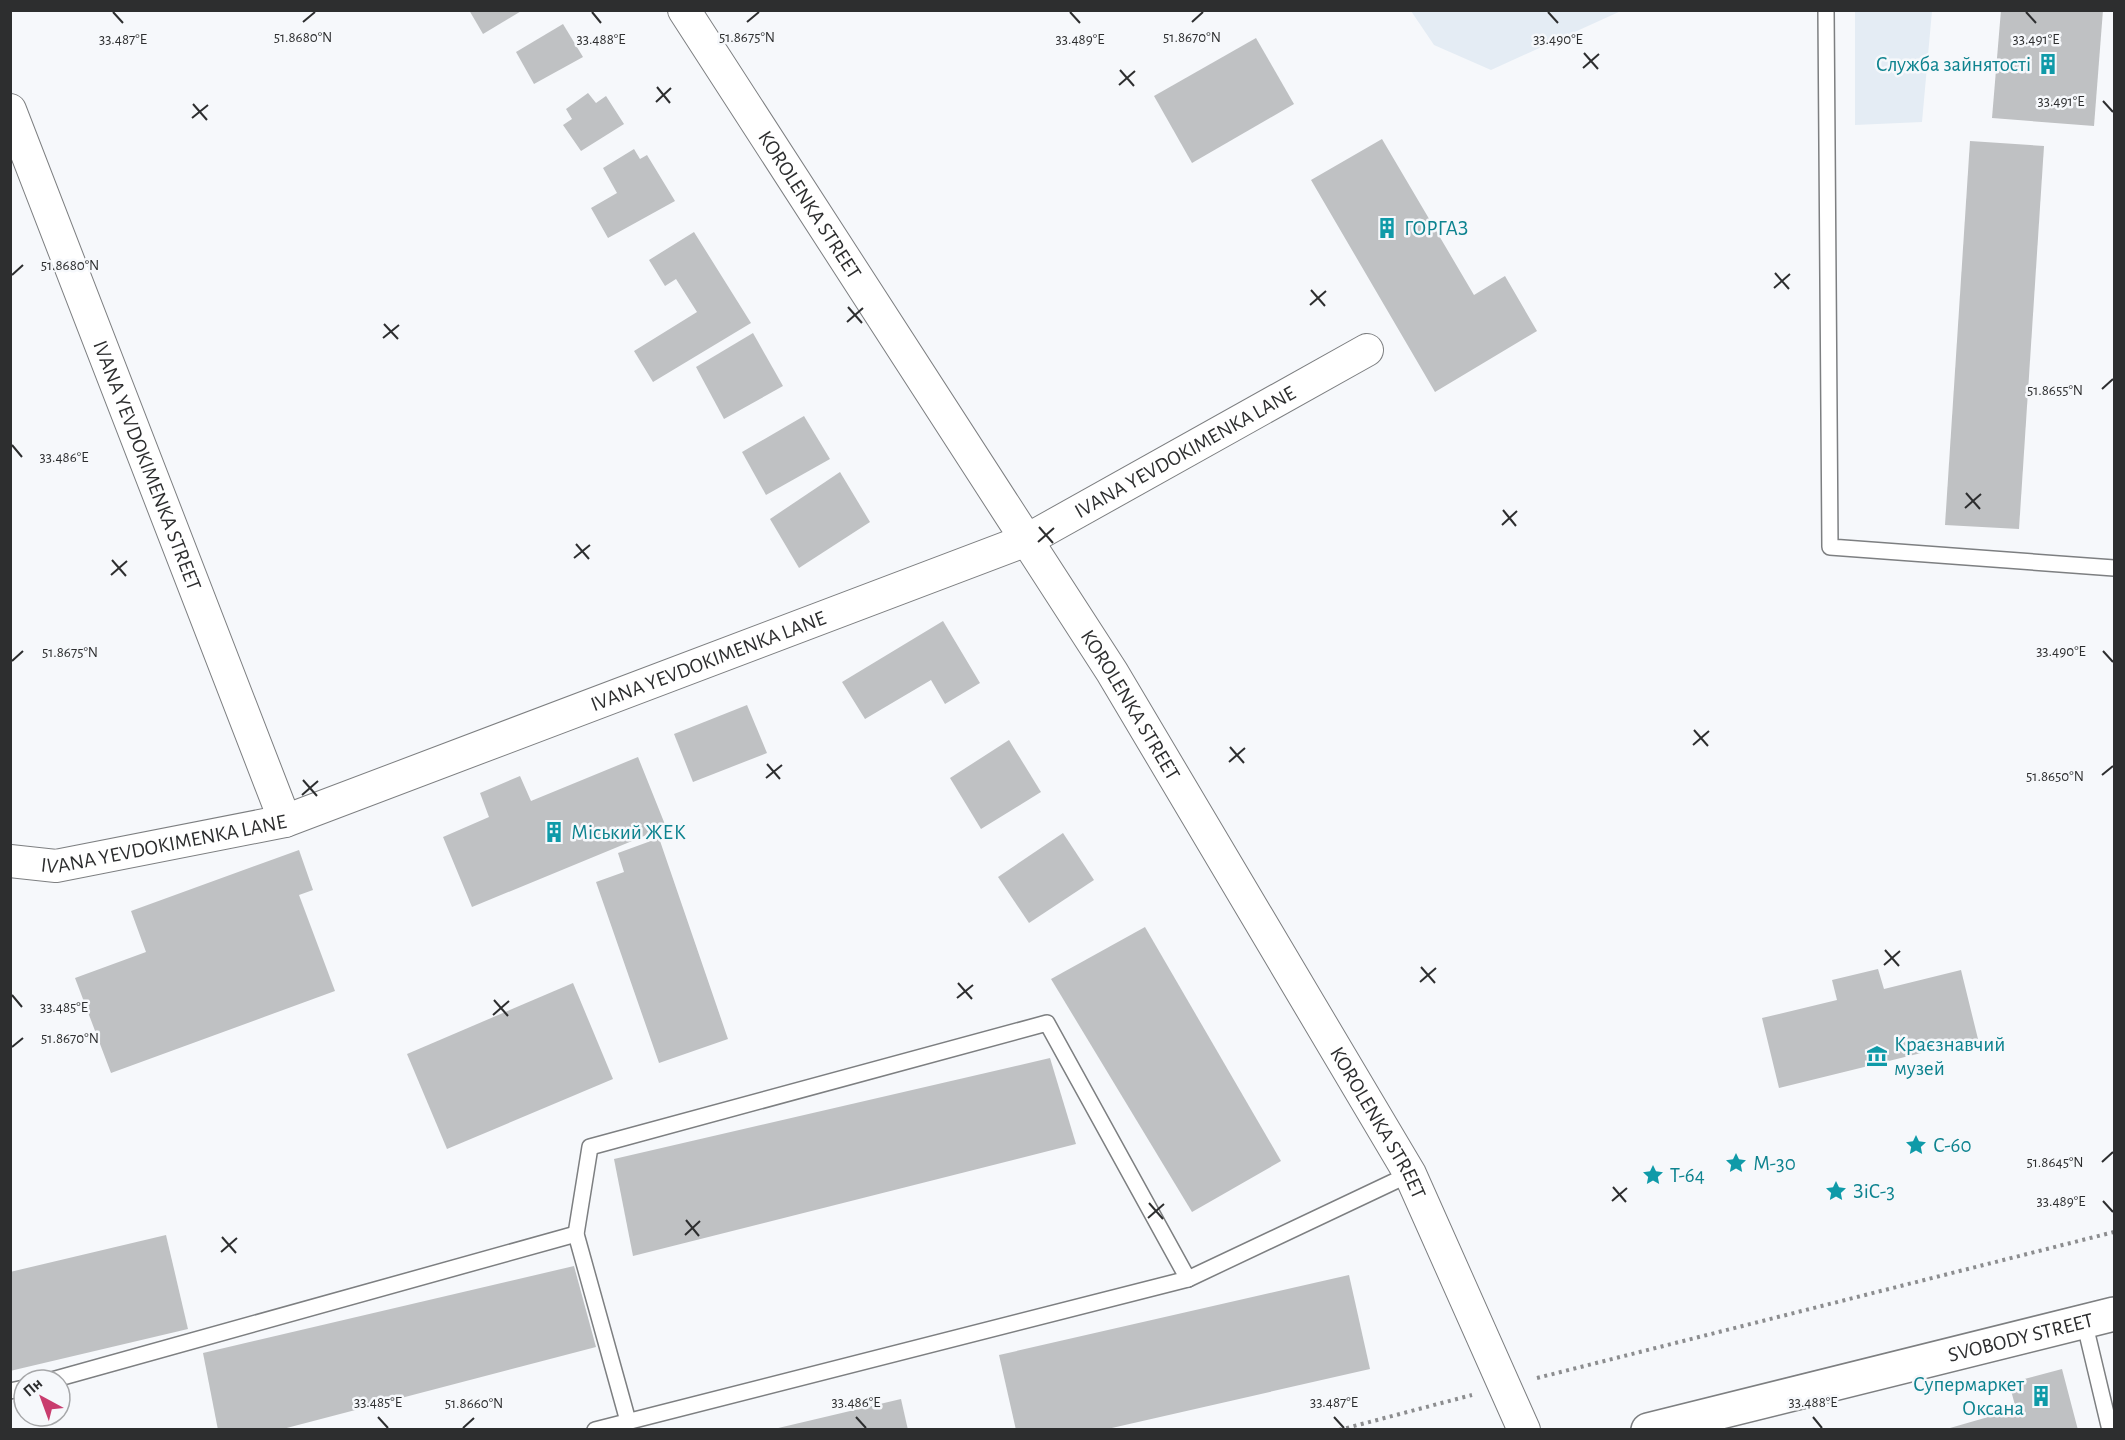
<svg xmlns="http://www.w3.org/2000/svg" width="2125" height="1440" font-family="'Alegreya Sans',sans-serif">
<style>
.built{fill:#e4ecf4}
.building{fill:#bfc1c3}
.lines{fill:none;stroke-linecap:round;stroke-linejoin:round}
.lane-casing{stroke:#7d7f81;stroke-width:18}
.street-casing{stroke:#7d7f81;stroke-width:34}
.secondary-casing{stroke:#7d7f81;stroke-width:36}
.path{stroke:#8c8d8f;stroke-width:4;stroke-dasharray:3 4.5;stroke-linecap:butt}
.lane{stroke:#fff;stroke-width:15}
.street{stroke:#fff;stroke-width:32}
.secondary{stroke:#fff;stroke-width:33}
.ticks{fill:none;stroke:#2d2e2f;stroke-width:2}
.labels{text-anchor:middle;stroke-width:5;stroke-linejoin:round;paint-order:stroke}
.culture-label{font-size:21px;fill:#0d838f;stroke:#f6f8fb;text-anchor:start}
.street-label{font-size:21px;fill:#2d2e2f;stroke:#f6f8fb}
.ticks-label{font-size:15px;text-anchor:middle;fill:#2d2e2f;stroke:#f6f8fb;stroke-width:5;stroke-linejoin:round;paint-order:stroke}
</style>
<rect width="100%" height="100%" fill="#f6f8fb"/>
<g class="built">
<path d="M1411,11h210l-130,59 -57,-25z"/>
<path d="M1855,11h77l-10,111 -67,3z"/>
</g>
<g class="building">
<path d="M469,10h54l-40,24z"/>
<path d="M2001,10h102l-9,116 -102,-8z"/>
<path d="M563,24l20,33 -49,27 -18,-32z"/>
<path d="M1256,38l38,66 -102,59 -38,-67z"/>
<path d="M588,93l8,10 10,-7 18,28 -43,27 -18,-26 9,-6 -6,-10z"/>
<path d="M1382,139l92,156 31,-19 32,55 -102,61 -124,-212z"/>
<path d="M1970,141l74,5 -25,383 -74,-4z"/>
<path d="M634,149l6,10 7,-4 28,46 -67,37 -17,-30 26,-15 -14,-25z"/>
<path d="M694,232l57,91 -98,59 -19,-31 63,-39 -21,-33 -11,7 -16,-26z"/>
<path d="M753,333l30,53 -59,33 -28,-52z"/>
<path d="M804,416l26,43 -64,36 -24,-43z"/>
<path d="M840,472l30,50 -71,46 -29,-49z"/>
<path d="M943,621l37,62 -35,21 -14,-24 -66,39 -23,-37z"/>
<path d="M747,705l20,48 -74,29 -19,-48z"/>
<path d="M1009,740l32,52 -60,37 -31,-51z"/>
<path d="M638,757l28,70 -194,80 -29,-70 46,-20 -9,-24 40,-17 11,25z"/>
<path d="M1063,833l31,47 -65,43 -31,-46z"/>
<path d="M659,838l69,201 -69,24 -63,-181 28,-10 -6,-19z"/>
<path d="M299,850l14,40 -14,5 36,96 -224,82 -36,-95 71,-26 -15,-41z"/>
<path d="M1145,927l136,234 -89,51 -141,-233z"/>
<path d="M1878,969l6,20 77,-19 17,69 -199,49 -17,-70 75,-18 -5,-20z"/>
<path d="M573,983l40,96 -166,70 -40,-95z"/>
<path d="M1050,1058l26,86 -443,112 -19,-97z"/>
<path d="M166,1235l22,94 -178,42v-99z"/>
<path d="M574,1266l22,81 -317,83h-61l-15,-77z"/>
<path d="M1349,1275l21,94 -267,61h-87l-17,-75z"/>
<path d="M2062,1369l16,61h-135l73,-21 -7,-26z"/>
<path d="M901,1399l7,31h-134v-1z"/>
</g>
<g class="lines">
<defs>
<g id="lane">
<path d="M1826,10l4,537 284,21"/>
<path d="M2084,1321l26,109"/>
<path d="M52,1380l524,-146"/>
<path d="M10,1391l14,-3"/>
<path d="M628,1421l-52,-187 14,-87 457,-124 141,256"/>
<path d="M595,1430l593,-151 222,-105"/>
</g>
<g id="street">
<path id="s1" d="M684,10l428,662 298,502 114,256"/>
<path id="s2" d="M10,110l275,711"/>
<path id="s3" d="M10,861l46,5 229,-45 742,-281 340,-190"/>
</g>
<g id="secondary">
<path id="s4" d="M1648,1430l466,-116"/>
</g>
</defs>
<use href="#lane" class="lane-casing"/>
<use href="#street" class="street-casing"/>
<use href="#secondary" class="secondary-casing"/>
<g class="path">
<path d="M1537,1378l577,-146"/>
<path d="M1339,1430l133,-35"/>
</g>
<use href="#lane" class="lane"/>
<use href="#street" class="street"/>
<use href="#secondary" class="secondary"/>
</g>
<path class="ticks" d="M113,12l10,11M592,12l9,11M1070,12l10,11M1548,12l10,11M2026,12l10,11M303,22l12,-10M747,22l12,-10M1192,22l11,-10M1584,53l14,16M1583,68l16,-14M1120,70l14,16M1119,85l16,-14M657,87l13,16M2103,101l10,11M656,102l15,-14M193,104l14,16M192,118l16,-13M1775,273l14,16M12,275l11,-10M1774,288l16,-14M1311,290l14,16M1310,305l16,-14M848,307l14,16M847,322l16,-14M384,324l14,15M383,338l16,-13M2102,389l11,-10M12,445l10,12M1966,493l14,16M1965,508l16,-14M1503,510l13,16M1502,525l15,-14M1039,527l14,16M1038,542l16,-14M576,544l13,15M574,558l16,-13M112,560l14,16M111,575l16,-14M2103,651l10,11M12,661l11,-10M1694,730l14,16M1693,745l16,-14M1230,747l14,16M1229,762l16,-14M767,764l13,15M2102,775l11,-9M766,778l16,-13M303,780l14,16M302,795l16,-14M1885,950l14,16M1884,965l16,-14M1421,967l14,16M1420,982l16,-14M958,983l14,16M12,995l10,12M957,998l16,-13M494,1000l14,16M493,1015l16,-14M12,1047l11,-9M2102,1162l11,-10M1613,1187l13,15M1612,1201l15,-13M2103,1201l10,11M1149,1203l14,16M1148,1218l16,-14M686,1220l13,16M685,1235l15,-14M222,1237l14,16M221,1252l16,-14M378,1417l10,11M856,1417l10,11M1334,1417l10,11M1813,1417l9,11M463,1428l11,-10"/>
<defs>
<symbol id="building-bare" viewBox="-9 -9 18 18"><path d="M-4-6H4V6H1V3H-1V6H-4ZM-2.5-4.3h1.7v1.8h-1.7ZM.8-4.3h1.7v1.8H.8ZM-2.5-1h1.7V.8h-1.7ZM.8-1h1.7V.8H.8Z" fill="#0f9aa8" stroke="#f6f8fb" stroke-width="2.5" paint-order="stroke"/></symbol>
<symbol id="museum-bare" viewBox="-9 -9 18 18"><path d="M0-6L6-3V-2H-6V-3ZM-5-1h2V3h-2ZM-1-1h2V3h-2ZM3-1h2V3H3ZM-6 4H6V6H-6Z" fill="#0f9aa8" stroke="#f6f8fb" stroke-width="2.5" paint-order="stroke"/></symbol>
<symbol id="sight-bare" viewBox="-9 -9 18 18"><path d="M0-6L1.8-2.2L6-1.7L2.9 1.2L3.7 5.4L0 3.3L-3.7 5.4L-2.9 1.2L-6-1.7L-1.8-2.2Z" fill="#0f9aa8" stroke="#f6f8fb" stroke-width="2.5" paint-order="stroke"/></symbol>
</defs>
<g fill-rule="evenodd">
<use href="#building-bare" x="2033" y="49" width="30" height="30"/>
<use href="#building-bare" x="1372" y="213" width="30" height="30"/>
<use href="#building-bare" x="539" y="817" width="30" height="30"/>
<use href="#museum-bare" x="1862" y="1041" width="30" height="30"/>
<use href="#sight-bare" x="1901" y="1130" width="30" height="30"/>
<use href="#sight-bare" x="1721" y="1148" width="30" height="30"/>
<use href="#sight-bare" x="1638" y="1160" width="30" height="30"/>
<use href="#sight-bare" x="1821" y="1176" width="30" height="30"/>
<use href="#building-bare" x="2026" y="1381" width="30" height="30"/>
</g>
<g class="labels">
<g class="culture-label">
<text x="2031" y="71" text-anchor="end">Служба зайнятості</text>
<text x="1404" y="235">ГОРГАЗ</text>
<text x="571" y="839">Міський ЖЕК</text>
<text x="1894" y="1051">Краєзнавчий<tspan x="1894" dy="24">музей</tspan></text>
<text x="1933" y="1152">С-60</text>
<text x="1753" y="1170">М-30</text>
<text x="1670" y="1182">Т-64</text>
<text x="1853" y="1198">ЗіС-3</text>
<text x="2024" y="1391" text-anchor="end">Супермаркет<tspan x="2024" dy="24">Оксана</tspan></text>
</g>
<g class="street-label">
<text dy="7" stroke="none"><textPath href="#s1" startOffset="232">KOROLENKA STREET</textPath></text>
<text dy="7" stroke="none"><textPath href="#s3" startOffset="1254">IVANA YEVDOKIMENKA LANE</textPath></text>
<text dy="7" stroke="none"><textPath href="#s2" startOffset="381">IVANA YEVDOKIMENKA STREET</textPath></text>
<text dy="7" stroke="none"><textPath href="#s3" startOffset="732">IVANA YEVDOKIMENKA LANE</textPath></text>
<text dy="7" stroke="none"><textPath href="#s1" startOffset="826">KOROLENKA STREET</textPath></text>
<text dy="7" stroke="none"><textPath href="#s3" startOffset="156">IVANA YEVDOKIMENKA LANE</textPath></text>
<text dy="7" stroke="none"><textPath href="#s1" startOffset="1312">KOROLENKA STREET</textPath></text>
<text dy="7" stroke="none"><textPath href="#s4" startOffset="384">SVOBODY STREET</textPath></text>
</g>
</g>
<g class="ticks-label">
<text x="303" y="42">51.8680°N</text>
<text x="747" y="42">51.8675°N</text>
<text x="1192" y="42">51.8670°N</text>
<text x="123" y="44">33.487°E</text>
<text x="601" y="44">33.488°E</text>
<text x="1080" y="44">33.489°E</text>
<text x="1558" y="44">33.490°E</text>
<text x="2036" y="44">33.491°E</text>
<text x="2061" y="106">33.491°E</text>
<text x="70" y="270">51.8680°N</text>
<text x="2055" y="395">51.8655°N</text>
<text x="64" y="462">33.486°E</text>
<text x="2061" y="656">33.490°E</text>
<text x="70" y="657">51.8675°N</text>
<text x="2055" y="781">51.8650°N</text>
<text x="64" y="1012">33.485°E</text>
<text x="70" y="1043">51.8670°N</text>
<text x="2055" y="1167">51.8645°N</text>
<text x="2061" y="1206">33.489°E</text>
<text x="378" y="1407">33.485°E</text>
<text x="856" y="1407">33.486°E</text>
<text x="1334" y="1407">33.487°E</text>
<text x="1813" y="1407">33.488°E</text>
<text x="474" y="1408">51.8660°N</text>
</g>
<rect width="2125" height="1440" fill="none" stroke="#2d2e2f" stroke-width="24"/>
<g transform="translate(42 1398) rotate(319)"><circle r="28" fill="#f6f8fb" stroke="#a6a7a9" stroke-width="1.5"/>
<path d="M0-4.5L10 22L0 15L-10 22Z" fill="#c93d6e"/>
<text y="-9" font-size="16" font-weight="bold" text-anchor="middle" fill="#2d2e2f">Пн</text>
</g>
</svg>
